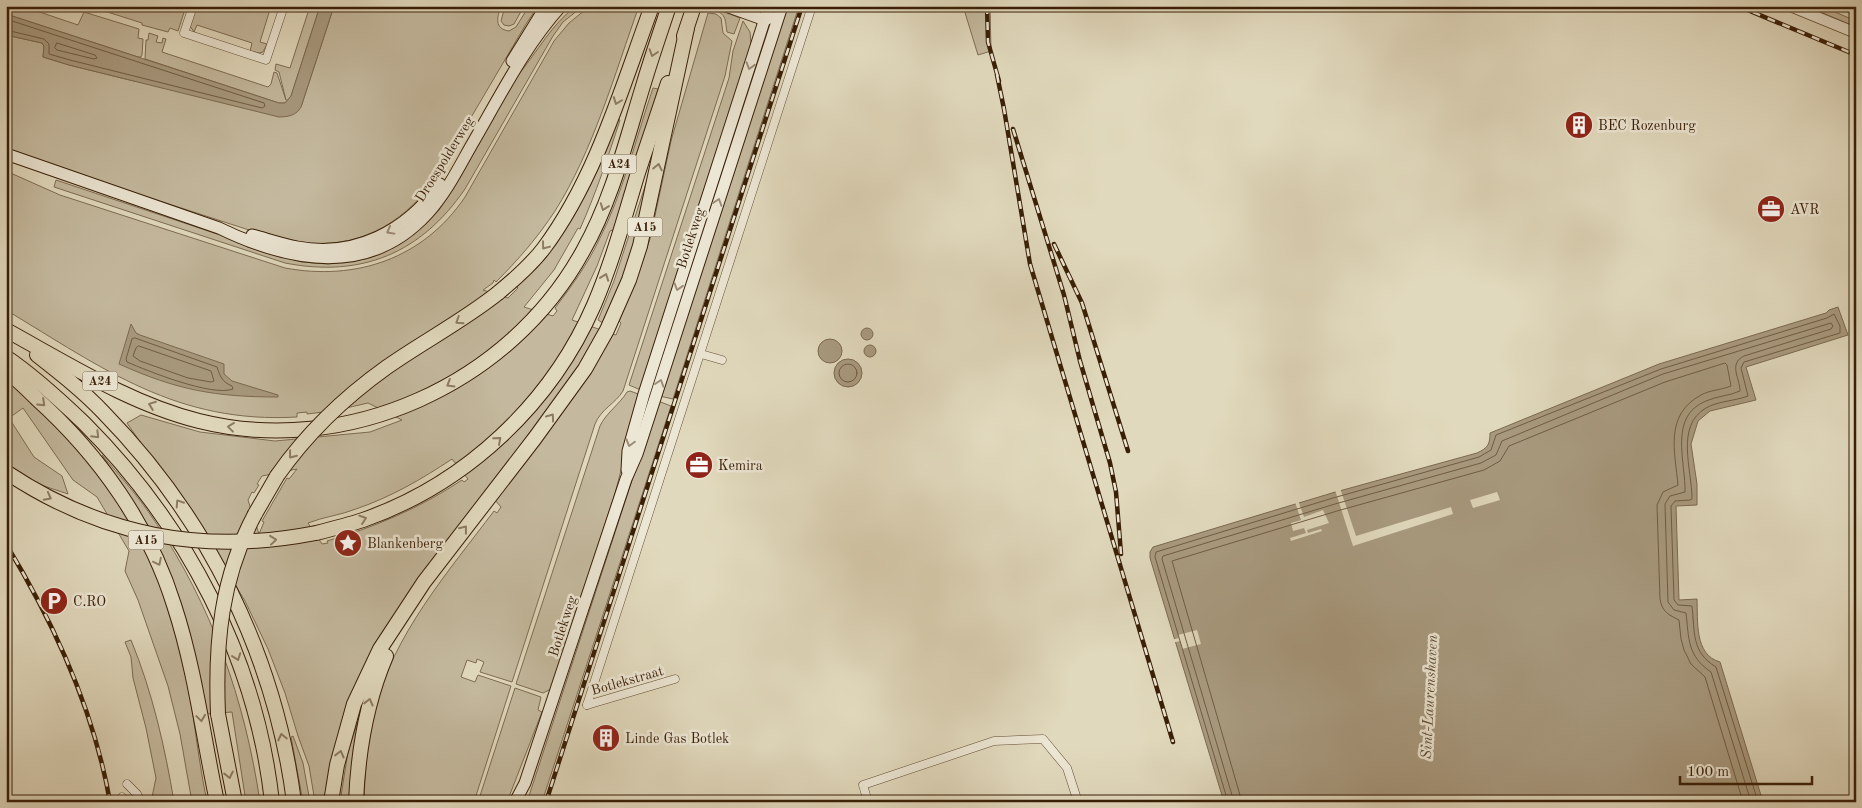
<svg xmlns="http://www.w3.org/2000/svg" width="1862" height="808" font-family="'Old Standard TT',serif">
<style>
.green{fill:#c4b99e;stroke:#7e6c52;fill-rule:evenodd}
.water{fill:#a89a7f;stroke:#7c694f}
.pier{fill:#e1d9bd}
.lines{fill:none;stroke-linecap:round;stroke-linejoin:round}
.shore{stroke:#705c42;stroke-width:1}
.minor-casing{stroke:#634e34;stroke-width:9}
.tertiary-casing{stroke:#634e34;stroke-width:12}
.secondary-casing{stroke:#391f06;stroke-width:13}
.motorway-casing{stroke:#391f06;stroke-width:16}
.minor{stroke:#ece6d4;stroke-width:8}
.tertiary{stroke:#ece6d4;stroke-width:10}
.secondary{stroke:#ece6d4;stroke-width:11}
.motorway{stroke:#e1d9bd;stroke-width:14}
.rail-casing{stroke:#391f06;stroke-width:4.5}
.rail{stroke:#ece6d4;stroke-width:2.5;stroke-dasharray:8;stroke-linecap:butt}
.motorway-bridge-casing{stroke:#391f06;stroke-width:16;stroke-linecap:butt}
.motorway-bridge{stroke:#e1d9bd;stroke-width:14}
.oneway{stroke:#8d7c62}
.oneway2{stroke:#9b8c77}
.labels{text-anchor:middle;stroke-width:5;stroke-linejoin:round;paint-order:stroke}
.shield{fill:#ece6d4;stroke:#6f5b44;stroke-width:1}
.shield-label{font-size:12px;font-weight:bold;fill:#391f06}
.poi-label{font-size:14px;fill:#391f06;stroke:#ece6d4;text-anchor:start}
.street-label{font-size:14px;fill:#391f06;stroke:#ece6d4}
.water-label{font-size:15px;font-style:italic;fill:#604a30;stroke:#ece6d4}
</style>
<rect width="100%" height="100%" fill="#e1d9bd"/>
<filter id="stains"><feTurbulence type="fractalNoise" baseFrequency=".004" numOctaves="4"/><feColorMatrix values="0 0 0 0 .2 0 0 0 0 .09 0 0 0 0 .02 0 0 0 .5 -.17"/></filter>
<radialGradient id="worn" r=".72"><stop offset=".6" stop-color="#630" stop-opacity="0"/><stop offset="1" stop-color="#630" stop-opacity=".3"/></radialGradient>
<g class="green">
<path d="M6,6h16l56,19 6,-13 55,17 -1,9 5,1 -1,16 -1,2h-3l-132,-43z"/>
<path d="M99,6h87l-8,25 -8,-3 -2,4 -26,-7v-2l-44,-14z"/>
<path d="M196,6h75l-11,36 7,2 -4,8 -4,1 -9,-2 2,-8 -55,-18 -3,7 -4,-6z"/>
<path d="M310,6h10l-29,90 -6,7h-6l-134,-44 1,-19h2l1,-7 9,3 -2,6 6,1 1,-5 3,1 -4,13 106,35 3,-3 3,-12 3,1 9,27 -7,-28 -4,-2 1,-6 14,4z"/>
<path d="M334,6h167c-4,11 -7,23 8,25l7,-4 13,-21h9l-12,18 -93,158c-32,43 -77,68 -132,60 -16,-3 -32,-8 -48,-13l-1,2 -200,-65 -46,-18v-113l36,8 2,3 -1,11 26,8 65,16 167,26z"/>
<path d="M505,6h19l-10,18 -5,2 -5,-1 -3,-4z"/>
<path d="M576,6h7l-20,16 -10,14 -88,153c-44,64 -103,89 -180,74l-231,-76 2,-7 191,64v3l55,15 26,2 38,-5 12,-4 23,-12 26,-20 12,-13 79,-135c20,-24 33,-50 58,-69z"/>
<path d="M590,6h49c-24,67 -46,145 -84,205 -17,26 -37,49 -59,71l-2,-2 -1,3 -10,7 25,8 10,-10 -2,-2 100,-168 4,2c-12,37 -24,73 -40,109l-2,-1 -24,42 -30,37 29,9 4,-5 -2,-3c16,-21 32,-43 44,-68 24,-47 37,-102 54,-152l5,1 -43,140 -5,2 -13,35 -25,54 44,15 5,-12 -2,-2 16,-38 15,-44 21,-98 37,-128 8,1 5,4 2,15 9,8 -7,35 -102,315c-7,12 -22,18 -28,33l-83,258 -32,-10 4,-10 -7,-3 -1,4 -9,-3 -6,17 14,5 3,-7 33,11 -37,116h-110c1,-31 3,-61 10,-91 19,-76 74,-139 120,-200l3,2 4,-6 -15,-17 -4,5 2,2 -101,140 -55,165h-13l-6,-36 -11,-30 -13,-43 -17,-44 -23,-48 -39,-64 -79,-114 14,-8 59,17 75,9 95,-9 32,-12 -34,-17c-21,5 -40,9 -61,11v-2l-10,1v4c-120,7 -193,-48 -291,-107v-139l54,24 225,73c71,13 138,-9 180,-71l89,-156 15,-18zM452,459l16,20 -4,3 -2,-2c-42,28 -87,47 -135,61l1,2 -6,1 -14,-21c15,-6 33,-8 48,-14 35,-12 66,-30 96,-50zM297,469l-8,10 -2,-1 -25,43 2,1 -5,12 -11,-34 4,-8 2,1 5,-8 -2,-1 5,-8z"/>
<path d="M784,6h15l-126,393 -14,-3z"/>
<path d="M963,6h27l1,45 -13,4z"/>
<path d="M1806,6h15l35,15v6z"/>
<path d="M1833,6h23v10z"/>
<path d="M714,8l26,10 -6,16 -7,-2c-2,-11 0,-18 -13,-22z"/>
<path d="M743,21l7,11 1,12 -108,347 -14,-6 100,-307 4,-27z"/>
<path d="M652,165l-17,85 -32,73 -5,-3 16,-39z"/>
<path d="M6,380c80,64 141,151 170,250 16,56 19,115 31,172h-15l-12,-68 -12,-48 -30,-86 -13,-29 4,-20 -32,-54 -24,-17 -50,-72 -14,10 25,39 28,19 6,18 -33,-11 -29,-19z"/>
<path d="M630,391l11,4 -27,102 -63,192 -8,4 -27,-9 84,-258c6,-13 19,-21 27,-34z"/>
<path d="M658,401l13,5 -129,396h-15z"/>
<path d="M102,455c18,21 37,42 52,65 58,85 91,181 106,282h-14l-14,-90 -26,2 -6,-37 -18,-70 -10,-25 -50,-97z"/>
<path d="M131,640c21,51 34,107 43,162h-23l5,-24 -10,-50 -13,-50 -2,-21 -6,-15z"/>
<path d="M515,688l26,9 -3,13 4,2 -35,90h-29z"/>
<path d="M366,696l-13,106h-13l8,-50z"/>
<path d="M293,736l10,27 7,39h-7l-12,-65z"/>
</g>
<g class="water">
<path d="M320,6h14l-33,101c-4,8 -13,10 -22,10l-210,-52 -26,-8 1,-11 -2,-3 -36,-8v-21l273,89h6l6,-7z"/>
<path d="M1838,307l10,28 -102,32 10,33 -46,11 -12,10 -7,23 6,40v21l-21,1 3,94 18,-1c1,21 -3,56 23,63l43,140h-539l-74,-244v-6l3,-5 179,-54 145,-40c11,-5 13,-9 13,-20l169,-69 167,-51 3,-3z"/>
<path d="M131,324l5,9 4,2 84,29v10l8,7 46,14v2c-63,0 -101,-7 -159,-33z"/>
<circle cx="867" cy="334" r="6"/>
<circle cx="830" cy="351" r="12"/>
<circle cx="870" cy="351" r="6"/>
<circle cx="848" cy="373" r="14"/>
</g>
<g class="pier">
<path d="M1340,488l16,48 95,-29 2,7 -100,32 -18,-56z"/>
<path d="M1497,492l3,8 -27,8 -3,-8z"/>
<path d="M1298,500l6,17 19,-7 6,13 -22,7 1,3 13,-4 1,2 -31,10 -1,-3 16,-5 -2,-5 -11,3 -2,-8 10,-3 -6,-18z"/>
<path d="M1197,630l4,14 -19,5 -2,-8 -8,2 -1,-3 8,-2 -1,-3z"/>
</g>
<g class="lines">
<g class="shore">
<path d="M6,19l258,84 1,3 -3,2 -192,-48 -21,-6v-10l-5,-5 -38,-9"/>
<path d="M57,43l38,12 2,3 -3,1 -37,-9 -2,-2z"/>
<path d="M135,338l82,29c3,9 5,15 15,19l1,3c-21,8 -85,-18 -106,-27l-1,-3 6,-20z"/>
<path d="M139,346l72,25 3,10 -3,1 -23,-4 -48,-17 -7,-5 3,-8z"/>
<circle cx="848" cy="373" r="9"/>
<path d="M1228,802l-73,-245 1,-5 177,-54 146,-41 12,-7 5,-15 165,-66 166,-51 7,-4 6,12v7l-96,29 -3,6 7,28c-13,5 -30,5 -42,12 -31,18 -14,61 -14,91l-2,1 -15,1 -4,5 3,94 4,5 14,1c3,26 -1,46 24,61l42,135"/>
<path d="M1234,802l-72,-243 1,-3 172,-52 146,-41 15,-8 6,-14 161,-67 168,-51 2,3 -2,3 -87,27c-16,8 -4,22 -4,35 -11,5 -23,5 -34,10 -38,15 -20,62 -21,91l-15,4 -5,8 3,98 6,8 12,3c3,25 1,43 25,59l40,130"/>
<path d="M1242,802l-70,-241 165,-50 147,-41 16,-9 9,-15 156,-64 60,-19 2,2 4,21c-10,4 -21,4 -30,9 -37,20 -26,57 -23,90l-15,7 -6,13 3,94c2,13 9,16 19,21l2,19 3,11 7,14 14,13 38,125"/>
</g>
<defs>
<g id="minor">
<path d="M193,6l-9,27 82,27 18,-54"/>
<path d="M701,354l21,6"/>
<path d="M587,705l225,-699"/>
<path d="M587,705l88,-26"/>
<path d="M127,784l10,10 4,8"/>
<path d="M122,797l4,5"/>
<path d="M868,802l-5,-17 131,-44 49,-2 24,29 11,34"/>
</g>
<path id="tertiary" d="M1790,6l66,27"/>
<g id="secondary">
<path d="M726,6l39,14 6,-3"/>
<path d="M512,61l34,-55"/>
<path d="M6,154l213,74c70,34 150,50 209,-15 18,-20 30,-44 43,-67 28,-48 53,-99 90,-140"/>
<path d="M252,235c15,4 30,9 45,12 58,11 109,-16 143,-63"/>
<path d="M627,470l1,-19 16,-57 125,-388"/>
<path d="M515,802l10,-19 101,-304 11,-25 145,-448"/>
</g>
<g id="motorway">
<path d="M684,36l10,-30"/>
<path d="M498,293c17,-14 33,-28 46,-45 52,-70 78,-161 108,-242"/>
<path d="M6,330c62,34 125,74 193,91 148,37 311,-37 384,-170 29,-51 43,-110 60,-165 8,-27 17,-53 26,-80"/>
<path d="M37,355c23,18 46,36 66,57 104,106 172,242 191,390"/>
<path d="M6,357c28,19 54,43 78,66 102,102 172,234 188,379"/>
<path d="M6,371c11,8 21,18 31,28 62,56 112,126 137,206 21,64 29,131 43,197"/>
<path d="M255,514l22,-38"/>
<path d="M316,533c16,-4 32,-8 47,-13 103,-36 188,-116 231,-215 18,-42 30,-86 43,-129 10,-31 21,-62 31,-93"/>
<path d="M218,714l17,88"/>
<path d="M331,802l6,-37 17,-61 26,-55 44,-67 111,-144 50,-69 22,-39 22,-50 11,-34 47,-218"/>
<path d="M356,802c2,-51 10,-99 30,-146"/>
</g>
</defs>
<use href="#minor" class="minor-casing"/>
<use href="#tertiary" class="tertiary-casing"/>
<use href="#secondary" class="secondary-casing"/>
<use href="#motorway" class="motorway-casing"/>
<use href="#minor" class="minor"/>
<use href="#tertiary" class="tertiary"/>
<use href="#secondary" class="secondary"/>
<use href="#motorway" class="motorway"/>
<defs>
<g id="rail">
<path d="M987,6l1,36 11,39"/>
<path d="M1738,6l118,49"/>
<path d="M997,75l7,34 26,155 143,478"/>
<path d="M1013,129l51,166 16,66 30,102 6,29 5,62"/>
<path d="M1054,244l28,59 46,148"/>
<path d="M6,544c48,79 88,166 104,258"/>
<path d="M546,802l256,-796"/>
</g>
</defs>
<use href="#rail" class="rail-casing"/>
<use href="#rail" class="rail"/>
<defs>
<g id="motorway-bridge">
<path d="M6,472c96,64 197,83 310,61"/>
<path d="M277,476c30,-43 68,-79 110,-109 37,-26 76,-46 111,-74"/>
<path d="M218,714c-3,-72 3,-136 37,-200"/>
</g>
</defs>
<use href="#motorway-bridge" class="motorway-bridge-casing"/>
<use href="#motorway-bridge" class="motorway-bridge"/>
</g>
<defs><path id="oneway-chevron" d="M-2-3.5L2.5 0L-2 3.5" fill="none" stroke-width="1.6" stroke-linecap="round" stroke-linejoin="round" transform="scale(1.25)"/></defs>
<g class="oneway">
<use href="#oneway-chevron" transform="translate(653 53) rotate(108)"/>
<use href="#oneway-chevron" transform="translate(617 101) rotate(111)"/>
<use href="#oneway-chevron" transform="translate(658 167) rotate(-78)"/>
<use href="#oneway-chevron" transform="translate(604 207) rotate(110)"/>
<use href="#oneway-chevron" transform="translate(545 246) rotate(127)"/>
<use href="#oneway-chevron" transform="translate(605 277) rotate(-70)"/>
<use href="#oneway-chevron" transform="translate(459 321) rotate(147)"/>
<use href="#oneway-chevron" transform="translate(450 384) rotate(149)"/>
<use href="#oneway-chevron" transform="translate(42 403) rotate(43)"/>
<use href="#oneway-chevron" transform="translate(152 405) rotate(-159)"/>
<use href="#oneway-chevron" transform="translate(551 417) rotate(-54)"/>
<use href="#oneway-chevron" transform="translate(231 427) rotate(-173)"/>
<use href="#oneway-chevron" transform="translate(96 435) rotate(45)"/>
<use href="#oneway-chevron" transform="translate(498 440) rotate(-41)"/>
<use href="#oneway-chevron" transform="translate(292 455) rotate(128)"/>
<use href="#oneway-chevron" transform="translate(48 497) rotate(28)"/>
<use href="#oneway-chevron" transform="translate(179 503) rotate(-123)"/>
<use href="#oneway-chevron" transform="translate(363 519) rotate(-19)"/>
<use href="#oneway-chevron" transform="translate(464 529) rotate(-52)"/>
<use href="#oneway-chevron" transform="translate(273 540) rotate(-6)"/>
<use href="#oneway-chevron" transform="translate(158 562) rotate(64)"/>
<use href="#oneway-chevron" transform="translate(237 657) rotate(70)"/>
<use href="#oneway-chevron" transform="translate(369 702) rotate(-76)"/>
<use href="#oneway-chevron" transform="translate(201 718) rotate(82)"/>
<use href="#oneway-chevron" transform="translate(282 737) rotate(-103)"/>
<use href="#oneway-chevron" transform="translate(340 754) rotate(-76)"/>
<use href="#oneway-chevron" transform="translate(229 775) rotate(78)"/>
</g>
<g class="oneway2">
<use href="#oneway-chevron" transform="translate(750 66) rotate(107)"/>
<use href="#oneway-chevron" transform="translate(718 202) rotate(-72)"/>
<use href="#oneway-chevron" transform="translate(390 231) rotate(151)"/>
<use href="#oneway-chevron" transform="translate(678 287) rotate(107)"/>
<use href="#oneway-chevron" transform="translate(660 383) rotate(-72)"/>
<use href="#oneway-chevron" transform="translate(630 443) rotate(106)"/>
</g>
<defs>
<symbol id="building-disc" viewBox="-11 -11 22 22"><circle r="9.5" fill="#8f2418" stroke="#ece6d4"/><path d="M-4-6H4V6H1V3H-1V6H-4ZM-2.5-4.3h1.7v1.8h-1.7ZM.8-4.3h1.7v1.8H.8ZM-2.5-1h1.7V.8h-1.7ZM.8-1h1.7V.8H.8Z" fill="#fff"/></symbol>
<symbol id="office-disc" viewBox="-11 -11 22 22"><circle r="9.5" fill="#8f2418" stroke="#ece6d4"/><path d="M-6-3h4V-5.5h4V-3h4V5H-6ZM-1-4.5V-3h2v-1.5ZM-6 0V1H6V0Z" fill="#fff"/></symbol>
<symbol id="sight-disc" viewBox="-11 -11 22 22"><circle r="9.5" fill="#8f2418" stroke="#ece6d4"/><path d="M0-6L1.8-2.2L6-1.7L2.9 1.2L3.7 5.4L0 3.3L-3.7 5.4L-2.9 1.2L-6-1.7L-1.8-2.2Z" fill="#fff"/></symbol>
<symbol id="parking-disc" viewBox="-11 -11 22 22"><circle r="9.5" fill="#8f2418" stroke="#ece6d4"/><path d="M-3.5-5.5H1a3.5 3.5 0 0 1 0 7H-1V5.5H-3.5ZM-1-3.4V-.6H.8a1.4 1.4 0 0 0 0-2.8Z" fill="#fff"/></symbol>
</defs>
<g fill-rule="evenodd">
<use href="#building-disc" x="1563" y="109" width="32" height="32"/>
<use href="#office-disc" x="1755" y="193" width="32" height="32"/>
<use href="#office-disc" x="683" y="449" width="32" height="32"/>
<use href="#sight-disc" x="332" y="527" width="32" height="32"/>
<use href="#parking-disc" x="38" y="585" width="32" height="32"/>
<use href="#building-disc" x="590" y="722" width="32" height="32"/>
</g>
<g class="labels">
<g class="shield">
<rect x="601.5" y="154.5" width="35" height="19" rx="4"/>
<rect x="627.5" y="217.5" width="35" height="19" rx="4"/>
<rect x="82.5" y="371.5" width="35" height="19" rx="4"/>
<rect x="128.5" y="530.5" width="35" height="19" rx="4"/>
</g>
<g class="shield-label">
<text x="619" y="168">A24</text>
<text x="645" y="231">A15</text>
<text x="100" y="385">A24</text>
<text x="146" y="544">A15</text>
</g>
<g class="poi-label">
<text x="1598" y="130">BEC Rozenburg</text>
<text x="1790" y="214">AVR</text>
<text x="718" y="470">Kemira</text>
<text x="367" y="548">Blankenberg</text>
<text x="73" y="606">C.RO</text>
<text x="625" y="743">Linde Gas Botlek</text>
</g>
<g class="street-label">
<text transform="translate(444 159) rotate(-58)" y="5">Droespolderweg</text>
<text transform="translate(690 238) rotate(-72)" y="5">Botlekweg</text>
<text transform="translate(562 626) rotate(-72)" y="5">Botlekweg</text>
<text transform="translate(627 680) rotate(-16)" y="5">Botlekstraat</text>
</g>
<g class="water-label">
<text transform="translate(1429 697) rotate(-87)" y="5">Sint-Laurenshaven</text>
</g>
</g>
<rect width="1862" height="808" fill="none" stroke="#e1d9bd" stroke-width="25"/>
<rect x="8" y="8" width="1847" height="793" fill="none" stroke="#391f06" stroke-width="2.5"/>
<rect x="12" y="12" width="1837" height="783" fill="none" stroke="#391f06"/>
<path d="M1680 776v8h132v-8" fill="none" stroke="#391f06" stroke-width="2.5"/>
<text x="1687" y="776" font-size="15" fill="#391f06" stroke="#ece6d4" stroke-width="4" paint-order="stroke">100 m</text>
<rect width="100%" height="100%" filter="url(#stains)"/>
<rect width="100%" height="100%" fill="url(#worn)"/>
</svg>
